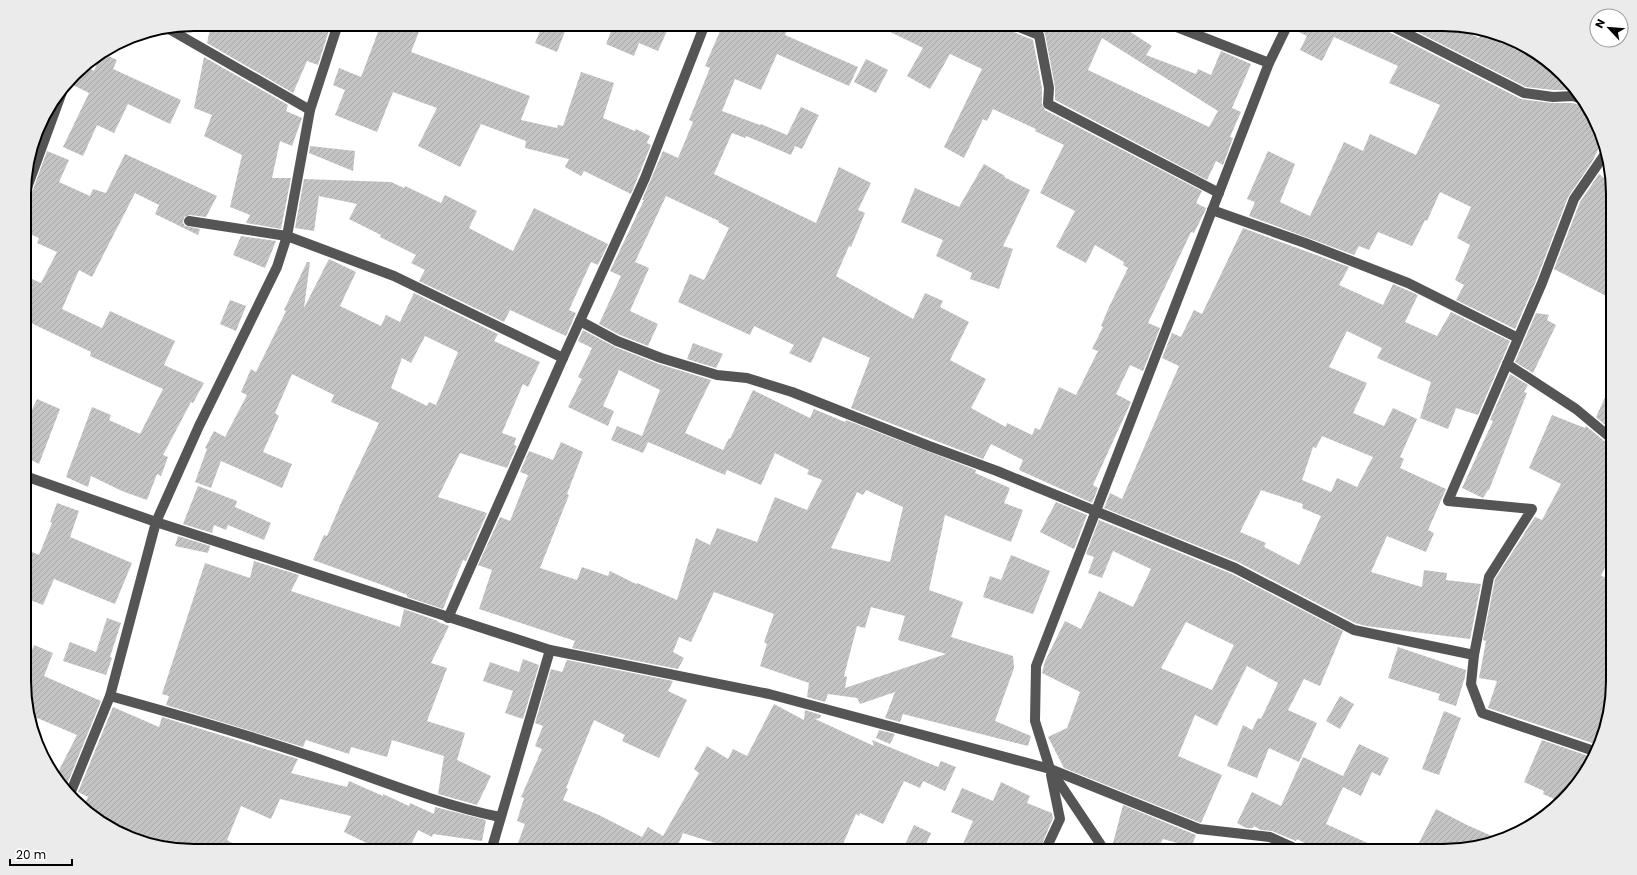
<svg xmlns="http://www.w3.org/2000/svg" width="1637" height="875" font-family="Poppins,sans-serif">
<style>
.building{fill:url(#building-hatch);fill-rule:evenodd}
.lines{fill:none;stroke-linecap:round;stroke-linejoin:round}
.minor{stroke:#555;stroke-width:10}
.rim{fill:none;stroke:#000;stroke-width:2}
</style>
<defs>
<pattern id="building-hatch" width="6" height="6" patternUnits="userSpaceOnUse"><rect width="6" height="6" fill="#c4c4c4"/><path d="M-1 1l2-2M0 6l6-6M5 7l2-2" fill="none" stroke="#a7a7a7"/></pattern>
</defs>
<rect width="100%" height="100%" fill="#fff"/>
<g class="building">
<path d="M211,24h120l-13,41 -11,-4 -14,32 -86,-50z"/>
<path d="M381,24h41l-11,28 119,44 -9,24 36,8 1,-3 5,1 18,-54 33,11 -11,35 32,13 1,-2 14,7 -3,7 4,2 -20,49 -47,-23 -3,5 -16,-9 4,-8 -44,-11 1,-7 -45,-17 -21,43 -42,-21 19,-38 -44,-16 -16,40 -42,-17 10,-25 -12,-5 6,-17 22,9z"/>
<path d="M543,24h25l-11,28 -22,-9z"/>
<path d="M614,24h56l-12,27 -19,-8 -5,13 -28,-12z"/>
<path d="M723,24h55l10,4 -3,7 73,32 -9,19 -72,-32 -16,36 -26,-11 -13,32 38,14 1,-1 26,11 14,-28 18,8 -17,34 -7,-3 -4,9 -45,-19 -1,2 -13,-5 -18,41 102,49 23,-56 32,16 -13,27 7,3 -14,34 -2,-1 -13,30 77,43 12,-26 18,8 -3,6 29,15 -19,38 36,19 -15,29 35,19 1,-4 25,12 3,-7 5,2 19,-43 17,8 22,-44 -6,-2 11,-22 -2,-1 8,-19 19,-39 -5,-3 1,-3 -29,-17 -9,18 -30,-16 19,-36 -35,-18 24,-48 -29,-14 1,-2 -43,-20 -6,12 -4,-2 -19,39 -20,-11 38,-78 -32,-15 -20,35 -23,-13 16,-28 -49,-24h131l1,4 3,2 24,10 9,48v16l3,6 157,81 -6,12 10,5v1l-12,24 -3,-1 -43,91 12,5 -17,43 -13,-6 -14,29 15,8 -38,83 5,3 -6,15 -73,-33 4,-10 -32,-16 -8,15 -132,-51 19,-50 -47,-21 -12,26 -22,-10 5,-8 -40,-19 -4,9 -72,-33 12,-28 14,6 25,-52 -11,-6 1,-1 -53,-25 -31,66 14,6 -19,43 28,13 -10,22 -28,-11 -23,-12 2,1 22,-48 -11,-5 34,-71h-2l21,-49 15,7 15,-36 -4,-2 21,-52 -5,-2z"/>
<path d="M1029,24h89l34,22 -6,9 50,19 2,-5 13,6 10,-24 30,13 -19,44 9,4 -11,25 3,1 -10,27 -7,-4 -9,19 -152,-80v-13l-10,-53 -3,-5zM1102,38l116,73 -9,16 -121,-57z"/>
<path d="M1294,24h88l3,6 136,69 31,4h20l15,3 14,38 -9,18 -24,35 -32,84 -21,48 -59,-29 8,-15 -9,-5 15,-35 -13,-7 14,-31 -31,-15 -13,29 -2,-1 -13,26 -34,-14 -9,18 -10,-4 -5,9 -105,-39 6,-14 -8,-3 21,-48 27,13 -15,38 30,14 34,-74 19,9 7,-17 46,21 24,-50 -51,-22 9,-17 -64,-29 -12,24 -22,-11 7,-14 -14,-7z"/>
<path d="M1402,24h41l14,3 22,11 3,-5 37,9 36,24 22,24h-24l-27,-3z"/>
<path d="M102,53l15,7 -4,9 68,31 -11,24 -42,-20 -14,29 -17,-8 -14,31 -20,-9 26,-54 -20,-10 14,-18 11,6z"/>
<path d="M204,57l84,48 -2,6 16,7 -10,28 -12,-5 -8,37h19l-10,51 -35,-6 4,-8 -20,-8 12,-52 -38,-19 8,-21 -18,-7z"/>
<path d="M866,59l22,11 -12,23 -22,-11z"/>
<path d="M310,146l45,5 -2,20 -44,-18z"/>
<path d="M47,151l22,9 -10,22 31,14 3,-7 13,4 19,-39 92,42 -11,21 -16,-2 -6,2 -1,6 2,3 15,3 -2,6 -43,-21 4,-9 -24,-12 -43,84 -13,-7 -17,39 40,19 8,-17 65,30 -11,24 40,18 -11,20 -2,-1 -28,53 5,2 -7,19 -4,-2 -10,26 -25,-9 -31,-15 -3,11 -22,-10 26,-70 19,8 -2,5 31,14 23,-45 -73,-33 1,-4 -66,-32v-44l16,7 16,-31 -20,-9 2,-5 -15,-7v-12l7,-13 -6,-2 5,-6z"/>
<path d="M984,164l21,12 -1,1 26,13 -27,56 10,3 -14,40 -29,-10 2,-6 -36,-17 7,-16 -42,-18 14,-34 44,19z"/>
<path d="M1599,174l13,10v115l-58,-30 26,-67z"/>
<path d="M304,179l87,3 13,6 1,-2 36,17 4,-8 32,16 -8,17 44,23 21,-43 74,36 -10,21 -7,-3 -22,48 7,3 -10,23 -56,-26 -6,12 -85,-41 6,-11 -14,-7 5,-8 -36,-18 1,-2 -32,-16 8,-15 -38,-8 -5,35 -19,-3z"/>
<path d="M1243,228l106,39 -10,18 44,20 10,-21 25,11 -13,27 32,14 14,-24 59,29 -32,74 -22,-7 -8,21 -28,-11 11,-36 -54,-24 5,-10 -35,-17 -18,36 38,16 -14,30 31,13 9,-18 24,11 -17,38 4,2 -4,9 46,21 -18,41 6,3 -8,19 -39,-16 -16,36 51,15 2,-17 23,3 -1,7 35,4 -11,55 -104,-13 -11,-3 -117,-61 -134,-54 6,-15 12,6 57,-133 -17,-8 10,-25 9,4 13,-27 8,4zM1322,436l51,21 -16,30 -20,-9 -6,14 -29,-12 11,-33 3,1zM1261,490l42,14 -1,4 19,8 -22,49 -35,-18 2,-4 -26,-11z"/>
<path d="M241,236l35,5 -11,27 -32,-13z"/>
<path d="M329,259l27,13 -16,34 41,20 5,-11 14,7 14,-29 84,41 -4,7 46,21 -12,25 -5,-3 -21,49 14,5 -2,7 3,1 -10,22 -47,-15 -22,44 49,16 -21,48 -3,-1 -20,49 -36,-12v-2l-22,-9 -72,-26 11,-25 3,1 15,-35 37,-78 -48,-21 3,-7 -42,-21 -17,39 4,3 -16,36 29,12 -10,24 -61,-27 -10,27 -16,-6 12,-33 -2,-1 9,-17 11,6 22,-42 -6,-3 10,-23 5,3 30,-61 -2,-1 23,-48h3l-6,46zM425,336l33,16 -22,53 -7,-3 -2,4 -36,-18 11,-30 9,5z"/>
<path d="M230,300l16,6 -10,25 -16,-7z"/>
<path d="M1536,313l13,2 -2,5 9,5 -23,48 -18,-11z"/>
<path d="M583,330l32,17 44,17 52,16 -26,53 38,17 6,-12 1,1 23,-49 57,28 4,-9 31,13 1,-2 130,50 -1,3 35,15 -6,15 19,7 -12,32 -66,-27 -16,75 34,12 -12,35 62,19 1,12 -19,53 36,15 -3,10 -125,-32 -3,8 -15,-4 10,-26 -35,12 -3,-6 -29,-4 -3,8 -18,-5 2,-14 -49,-17 7,-22 -3,-2 10,-28 -60,-22 -23,50 -12,-5 -6,15 11,6 -6,11 -106,-21 3,-7 -96,-32 13,-39 -14,-5 22,-48 10,4 18,-46 -8,-3 9,-21 24,9 8,-18 22,10 -16,42 2,1 -29,73 37,12 5,-13 26,9 2,-5 26,13 1,-1 40,17 19,-62 14,7 7,-17 40,14 18,-45 32,13 15,-30 -15,-6 2,-4 -34,-17 -14,32 -34,-15 -2,5 -77,-33 -5,11 -32,-13 6,-14 25,10 18,-46 -41,-20 -16,36 11,5 -6,15 -40,-19 14,-28 -4,-2 14,-29 -14,-7zM866,490l37,17 -13,55 -59,-14 26,-56 6,3zM871,607l34,9 -7,24 48,14 -101,34 2,-11 -3,-1 13,-50 8,2z"/>
<path d="M693,343l30,11 -7,14 -29,-9z"/>
<path d="M1510,374l18,11 -4,7 3,1 -38,97h-1l-5,8 -21,-10 31,-67 -3,-1z"/>
<path d="M1612,382v49l-16,-14z"/>
<path d="M37,399l23,10 -21,55 -14,-7v-32z"/>
<path d="M1552,415l33,13 1,-2 22,18 4,1 1,106 -12,25 12,3v103l-15,63 -110,-37 9,-27 -18,-3 7,-37 -3,-1 12,-61 40,-62 7,3 19,-36 -32,-16z"/>
<path d="M198,486l39,15 -2,6 36,16 -7,17 -36,-15 -2,5 -12,-5 -2,8 -29,-9z"/>
<path d="M1056,502l31,13 -13,34 -34,-17z"/>
<path d="M57,503l22,8 -9,26 62,26 -17,41 -61,-25 -11,26 -18,-7v-49l14,6 13,-32 -2,-1z"/>
<path d="M1099,520l133,54 111,57 -23,55 -16,-7 -16,31 29,13 -18,39 -30,-14 -12,30 -30,-12 16,-41 9,5 6,-12 3,1 17,-36 -31,-17 -30,60 -22,-11 -17,41 44,19 -21,48 -137,-55 -16,-31 19,-9 13,-36 -38,-19 3,-12 20,-40 16,8 18,-38 34,16 18,-38 -38,-18 -11,27 -14,-5 6,-16 -8,-3zM1186,622l48,23 -22,45 -51,-22z"/>
<path d="M178,536l32,10 -2,7 -33,-7z"/>
<path d="M1011,555l39,16 -17,43 -50,-17 7,-21 11,4z"/>
<path d="M254,561l45,14 -8,16 109,36 4,-18 34,12v1l11,4 -18,37 16,5 -20,53 38,12 -8,27 34,16 -14,29 -39,-11 6,-38 -52,-16 -5,17 -36,-10 -2,7 -43,-14 -3,7 -137,-42 3,-9 -7,-2 43,-131 45,15z"/>
<path d="M107,618l14,5 -11,34 2,1 -6,17 -43,-14 7,-19 26,10z"/>
<path d="M34,645l19,8 -9,23 57,25 -35,86 -8,-4 -3,-5 22,-43 -49,-21 -3,-10v-37z"/>
<path d="M1398,647l68,23 -1,7 -9,29 -18,-6 2,-6 -52,-16z"/>
<path d="M523,659l16,6 -16,54 -18,-6 8,-22 -30,-10 7,-19 29,10z"/>
<path d="M567,660l106,21 -5,10 19,9 -28,58 -37,-17 3,-6 -31,-15 -28,68 2,1 -5,11 36,15 43,22 6,-10 15,9 36,-63 -5,-4 13,-23 21,13 5,-10 14,7 27,-52 30,16 1,-10 16,5 -1,3 -5,1 59,27 -2,-6 66,27 3,-6 15,6 -11,24 -22,-10 -3,7 -16,-7 -21,43 -23,-11 -1,3 -3,-2 -16,37h-122l3,-6 -38,-12 -5,12 10,6h-173l10,-27 -8,-3 7,-23 -3,-1 21,-48 -7,-3 8,-20 -8,-3 16,-54 11,3z"/>
<path d="M1340,696l14,8 -14,25 -14,-8z"/>
<path d="M113,707l46,20 3,-10 136,42 -7,14 56,14 2,-6 34,15v-2l26,12 1,-3 24,11 1,-7 51,13 -4,21 -49,-7 -1,3 -14,-7 -10,21h-25l-39,-19 7,-16 -71,-17 -9,20 -30,-13 -14,34 7,4 -2,7h-38l-64,-15 -15,-5 -31,-26 4,-8 -10,-5z"/>
<path d="M1444,711l17,7 -22,57 -17,-6z"/>
<path d="M879,730l16,4 -5,10 -14,-6z"/>
<path d="M1542,740l52,18 -23,35 -10,9 -18,-8 1,-3 -20,-9z"/>
<path d="M1359,744l30,14 -9,18 -8,-4 -11,24 -18,-9 -17,37 59,27h-65l-23,-12 -1,2 -24,-10 -11,-1 -7,-4 -1,2h-7l-9,-5 15,-31 29,14 22,-49 40,19z"/>
<path d="M1001,782l29,14 -3,7 25,10 1,5 -14,33h-79l13,-30 -22,-9 11,-24 31,13z"/>
<path d="M1123,805l73,30 -5,12 -28,-8 -6,12h-41l-3,-8z"/>
<path d="M1436,809l31,16 34,15 -47,11h-39z"/>
<path d="M914,825l17,8 -8,18h-21z"/>
</g>
<g class="lines">
<g class="minor">
<path d="M1011,24l28,11 10,53 -1,16 171,89"/>
<path d="M1169,24l100,39"/>
<path d="M1388,24l136,69 29,4 20,-1 12,4"/>
<path d="M169,29l141,81"/>
<path d="M24,196l38,-104"/>
<path d="M1212,210l93,33 103,40 110,55"/>
<path d="M189,221l98,15 107,40 169,82"/>
<path d="M580,321l37,20 44,17 56,17 30,3 45,14 137,54 68,25 238,97 119,62 120,25 -3,29 11,29 115,39"/>
<path d="M1507,364l69,45 36,30"/>
<path d="M25,476l131,46 394,128 219,44 281,75 149,60 71,8 31,14"/>
<path d="M448,618l115,-260 82,-180 60,-154"/>
<path d="M1474,655l15,-78 43,-68 -84,-8 94,-218 32,-84 31,-45"/>
<path d="M110,696c69,19 138,39 206,62 61,21 121,46 184,59"/>
<path d="M69,793l3,-4 38,-93 46,-174 43,-96 78,-159 10,-31 23,-126 28,-86"/>
<path d="M491,851l59,-201"/>
<path d="M1045,851l15,-32 -9,-44"/>
<path d="M1105,851l-55,-82 -15,-48 1,-55 233,-603 19,-39"/>
</g>
</g>
<path d="M0 0H1637V875H0ZM194 31H1443A163 163 0 0 1 1606 194V681A163 163 0 0 1 1443 844H194A163 163 0 0 1 31 681V194A163 163 0 0 1 194 31Z" fill="#ebebeb" fill-rule="evenodd"/>
<path class="rim" d="M194 31H1443A163 163 0 0 1 1606 194V681A163 163 0 0 1 1443 844H194A163 163 0 0 1 31 681V194A163 163 0 0 1 194 31Z"/>
<g transform="translate(1609 28) rotate(296)"><circle r="19" fill="#ffffff" stroke="#999999"/>
<path d="M0-3L7 15L0 10L-7 15Z" fill="#000000"/>
<text y="-6" font-size="11" font-weight="bold" text-anchor="middle" fill="#000000">N</text>
</g>
<path d="M10 859v6h62v-6" fill="none" stroke="#000000" stroke-width="2"/>
<text x="16" y="859" font-size="12" fill="#000000" stroke="#ffffff" stroke-width="3" paint-order="stroke">20 m</text>
</svg>
